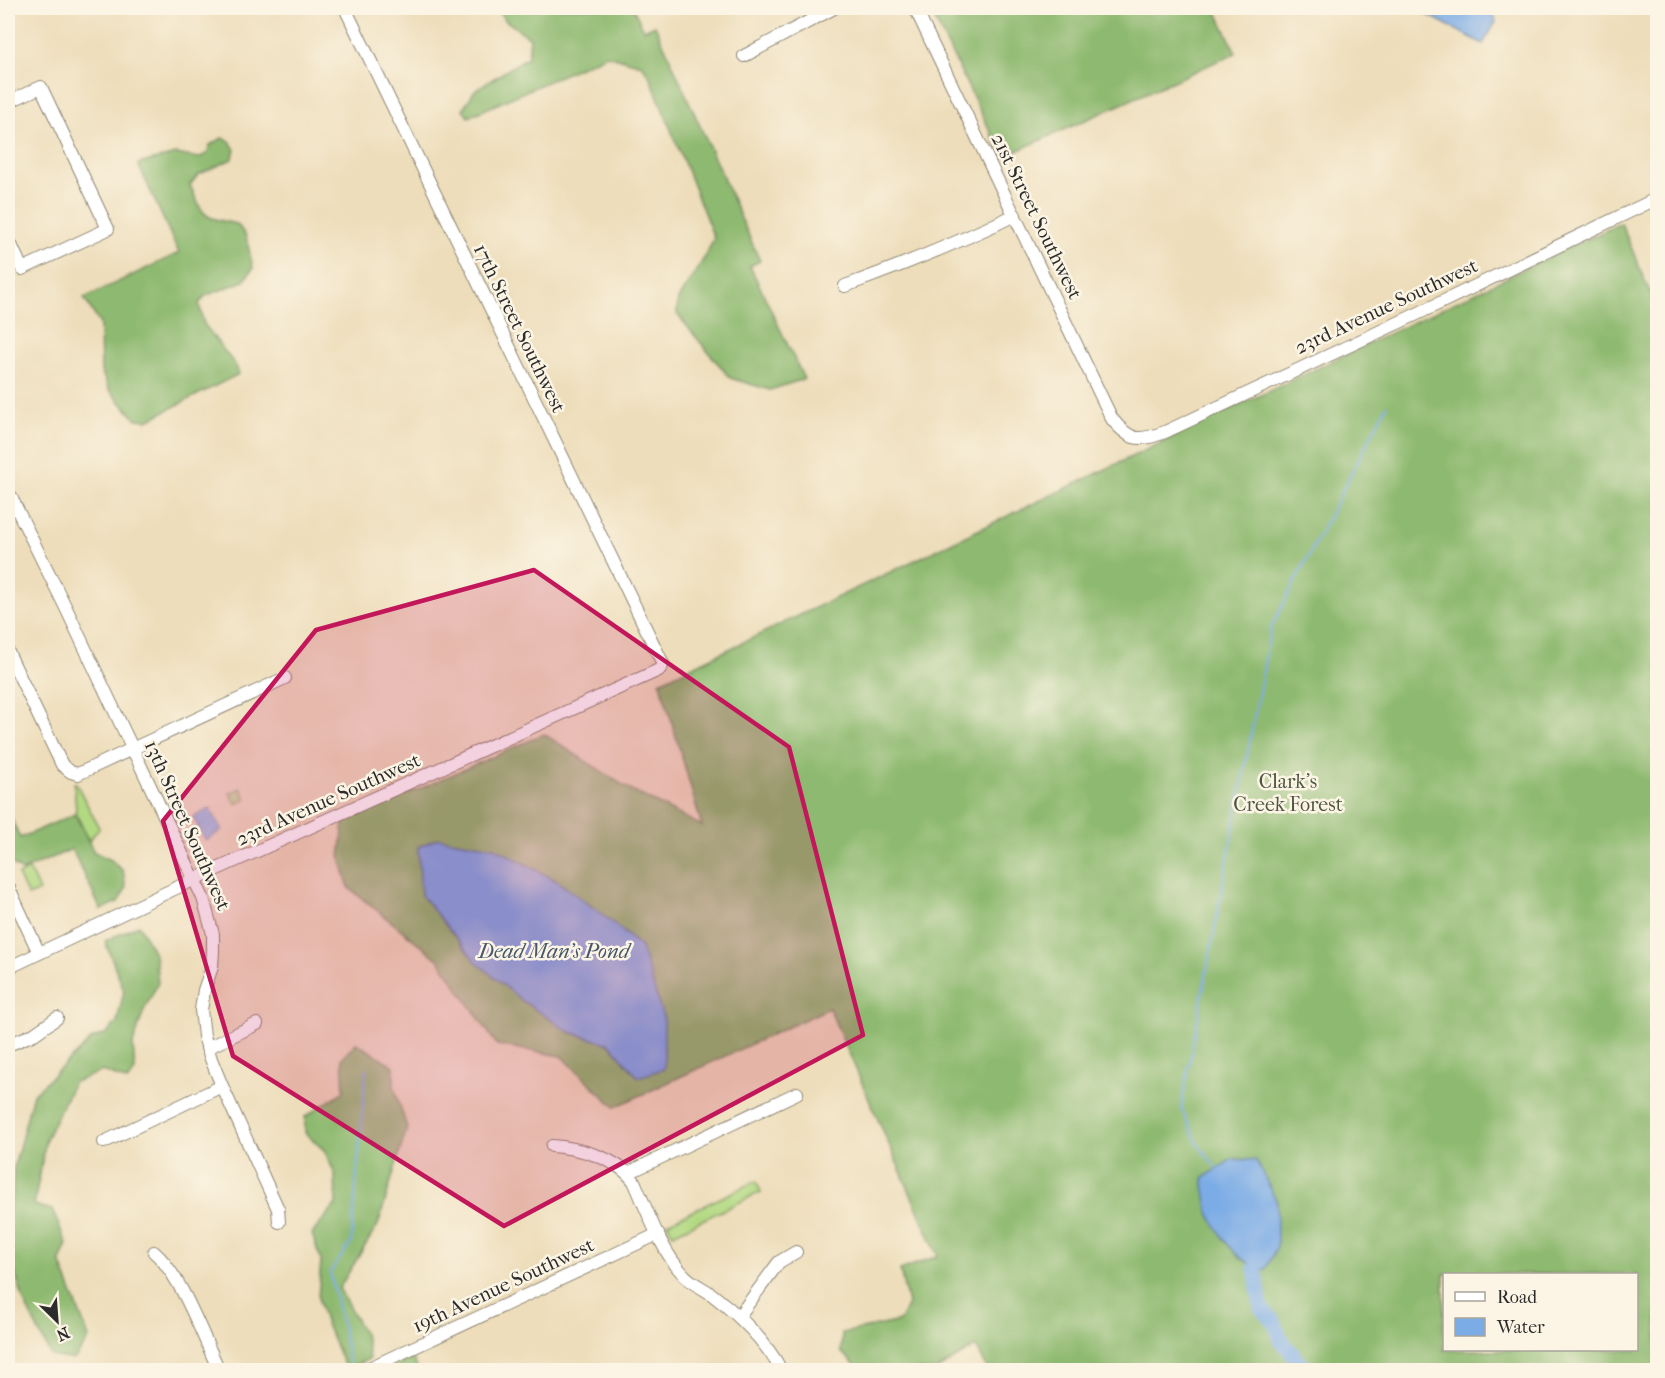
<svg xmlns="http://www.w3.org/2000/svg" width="1665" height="1378" font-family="'IM FELL French Canon',serif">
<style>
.green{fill:#b3d982;stroke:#6f8256;stroke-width:1.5}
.forest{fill:#8eb970;stroke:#5c724e;stroke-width:1.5;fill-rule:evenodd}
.water{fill:#7bace6;stroke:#536c88;stroke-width:1.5}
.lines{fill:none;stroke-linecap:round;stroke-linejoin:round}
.stream{stroke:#7bace6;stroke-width:2}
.river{stroke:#7bace6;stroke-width:15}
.minor-casing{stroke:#8c8472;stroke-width:14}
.minor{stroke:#fff;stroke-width:12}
.marked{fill:#c2185b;fill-opacity:0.2;stroke:#c2185b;stroke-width:4.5;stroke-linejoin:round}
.labels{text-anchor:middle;stroke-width:5;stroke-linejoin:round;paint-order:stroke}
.street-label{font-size:20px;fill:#2b2b2b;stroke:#fcf5e5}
.park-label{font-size:20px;fill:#4d5641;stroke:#fcf5e5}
.water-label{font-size:21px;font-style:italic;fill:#47586c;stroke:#fcf5e5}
</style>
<rect width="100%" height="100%" fill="#fcf5e5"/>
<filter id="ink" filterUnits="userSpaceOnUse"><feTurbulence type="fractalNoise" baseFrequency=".0167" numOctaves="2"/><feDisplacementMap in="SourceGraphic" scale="12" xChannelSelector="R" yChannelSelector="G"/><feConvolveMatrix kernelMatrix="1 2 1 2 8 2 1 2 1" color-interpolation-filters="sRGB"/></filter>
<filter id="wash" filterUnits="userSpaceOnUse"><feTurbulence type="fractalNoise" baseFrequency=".008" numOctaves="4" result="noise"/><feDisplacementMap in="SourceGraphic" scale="24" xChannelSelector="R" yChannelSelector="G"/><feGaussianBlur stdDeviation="1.35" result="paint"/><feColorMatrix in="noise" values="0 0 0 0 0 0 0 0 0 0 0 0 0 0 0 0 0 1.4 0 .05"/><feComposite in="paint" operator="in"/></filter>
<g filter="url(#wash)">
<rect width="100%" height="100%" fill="#edddba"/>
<g class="green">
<path d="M74,783h2l23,45 -10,13 -14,-30 1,-1z"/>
<path d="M241,788l5,11 -10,5 -6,-11z"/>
<path d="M29,869l10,22 -11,5 -10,-21z"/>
<path d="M756,1181l5,11 -88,42 -6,-11z"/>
<path d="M409,1350l9,20h-53z"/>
</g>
<g class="forest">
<path d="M497,8h136l11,22 11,-5 105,236 -10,5 54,113 -34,11 -40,-12 -53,-64 1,-15 27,-42 9,-19 -64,-161 -8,-12 -35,-10 -139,62 -5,-8 12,-19 53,-33 2,-19 -25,-18z"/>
<path d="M929,8h286l21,45 -233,104z"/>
<path d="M222,138l8,3 5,9 -3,9 -34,16 -8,10c14,32 11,32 47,39l9,12 7,32 -9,13 -39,15 -6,8 5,20 32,42 3,8 -91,46 -12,-1 -26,-28 -9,-20 -1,-47 -16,-26 95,-45 -41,-89 38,-10 22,4 9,-4 3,-9z"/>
<path d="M1621,223l37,89 -1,1058h-495l-6,-6 -5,6h-163l-12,-24 -39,24h-76l-20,-18 1,-19 58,-12 8,-17 -8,-34 38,-14 -109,-248 -214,99 -54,-51 -64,-11 -58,-85 -90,-72 -9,-30 4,-36 200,-88 88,57 70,35 -42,-144zM557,881l50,37 34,29 -3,130 -28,-33 -41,-12 -48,-32zM1444,1274h192v76h-192z"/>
<path d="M8,811l12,27 55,-24 19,38 17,8 12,11 3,17 -8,14 -17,8 -29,-61 -50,22 -14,-10z"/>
<path d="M139,925l16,30 3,28 -14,27 -11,34 2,27 -8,10 -24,-10 -29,11 -28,57 -12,66 18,5 15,34 -7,17 29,77 -15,22 -23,-4 -27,-54 -15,-49 -1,-39 5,-20 1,-27 19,-73 59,-55 15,-6 10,-11 7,-31 -19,-50z"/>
<path d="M356,1043l38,23v21l13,41 -29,97 -39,63 27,50 3,21 -23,10 -21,-47 -7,-24 3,-37 -9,-27 24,-30 -1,-30 -11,-24 -19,-17v-16l39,-26 -2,-33z"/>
<path d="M413,1359l5,11h-29z"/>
</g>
<g class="water">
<path d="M1415,8h77l4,14 -13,22z"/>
<path d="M210,808l12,22 -16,11 -13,-24z"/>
<path d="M438,838l56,9 63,34 50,37 34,29 23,73v49l-26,8 -28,-33 -41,-12 -48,-32 -46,-39 -54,-66 -3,-48z"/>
<path d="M1232,1159l24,1 21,42v45l-12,23c-26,-6 -44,-32 -55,-55 -4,-11 -5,-26 -7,-37z"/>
</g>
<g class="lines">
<g class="stream">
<path d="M1217,1169l-18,-23 -18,-38 90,-480 116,-223"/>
<path d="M349,1365l-7,-40 -12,-53 21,-29 15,-174"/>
</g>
<path class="river" d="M1255,1268l6,40 13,13 7,19 21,25 1,5"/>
</g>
</g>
<g filter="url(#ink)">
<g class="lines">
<defs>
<g id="minor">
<path d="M915,8l197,411c18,22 26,23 53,13l252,-118 241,-116"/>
<path d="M744,56l90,-48"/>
<path d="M8,102l33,-15 67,142 -86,40 -14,-31"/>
<path d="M845,286c58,-21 115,-44 170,-71"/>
<path d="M8,491l58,117 137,290 10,36v17l-1,16 -8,23 -3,20 3,26 7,23 11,27 56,123 1,13"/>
<path d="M8,652l54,113 9,7 7,2 207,-96"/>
<path d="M8,886l31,67"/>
<path d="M8,968l187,-89 464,-209 4,-6 -318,-656"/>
<path d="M8,1045l26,-11 23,-16"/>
<path d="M207,1048l50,-24"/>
<path d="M104,1142l118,-56"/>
<path d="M552,1146c28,2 65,12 82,35 13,29 27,70 50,94 8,9 20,13 30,21 27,21 51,44 67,74"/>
<path d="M628,1173l169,-80"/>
<path d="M154,1252c27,23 49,85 65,118"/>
<path d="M739,1316l40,-54 17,-10"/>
<path d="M365,1370l293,-136"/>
</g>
</defs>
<use href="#minor" class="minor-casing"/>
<use href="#minor" class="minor"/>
</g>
</g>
<path class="marked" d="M534,570l255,177 74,288 -359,191 -271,-170 -70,-235 153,-191z"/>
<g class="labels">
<g class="street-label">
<text transform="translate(1037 216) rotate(64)" y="7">21st Street Southwest</text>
<text transform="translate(1386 306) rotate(-25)" y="7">23rd Avenue Southwest</text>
<text transform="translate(520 328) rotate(64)" y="7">17th Street Southwest</text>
<text transform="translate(328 799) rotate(-24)" y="7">23rd Avenue Southwest</text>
<text transform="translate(188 825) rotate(66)" y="7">13th Street Southwest</text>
<text transform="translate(503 1285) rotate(-25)" y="7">19th Avenue Southwest</text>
</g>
<g class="park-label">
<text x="1288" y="788">Clark's<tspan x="1288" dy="23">Creek Forest</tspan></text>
</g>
<g class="water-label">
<text x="554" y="958">Dead Man's Pond</text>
</g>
</g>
<rect width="1665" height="1378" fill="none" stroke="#fcf5e5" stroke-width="30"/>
<rect x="1443" y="1273" width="195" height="78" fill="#fcf5e5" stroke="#a8a49b" stroke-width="1.5"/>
<rect x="1455" y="1292" width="30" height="9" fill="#ffffff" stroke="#a8a49b" stroke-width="1.5"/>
<text x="1497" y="1303" font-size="18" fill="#2b2b2b">Road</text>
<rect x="1455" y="1318" width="30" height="18" fill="#7bace6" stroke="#a8a49b" stroke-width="1.5"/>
<text x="1497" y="1333" font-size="18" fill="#2b2b2b">Water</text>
<g transform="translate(57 1321) rotate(155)" stroke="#fcf5e5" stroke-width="4.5" paint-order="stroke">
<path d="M0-4.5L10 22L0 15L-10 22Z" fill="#2b2b2b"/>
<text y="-9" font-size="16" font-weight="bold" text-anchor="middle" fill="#2b2b2b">N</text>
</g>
</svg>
